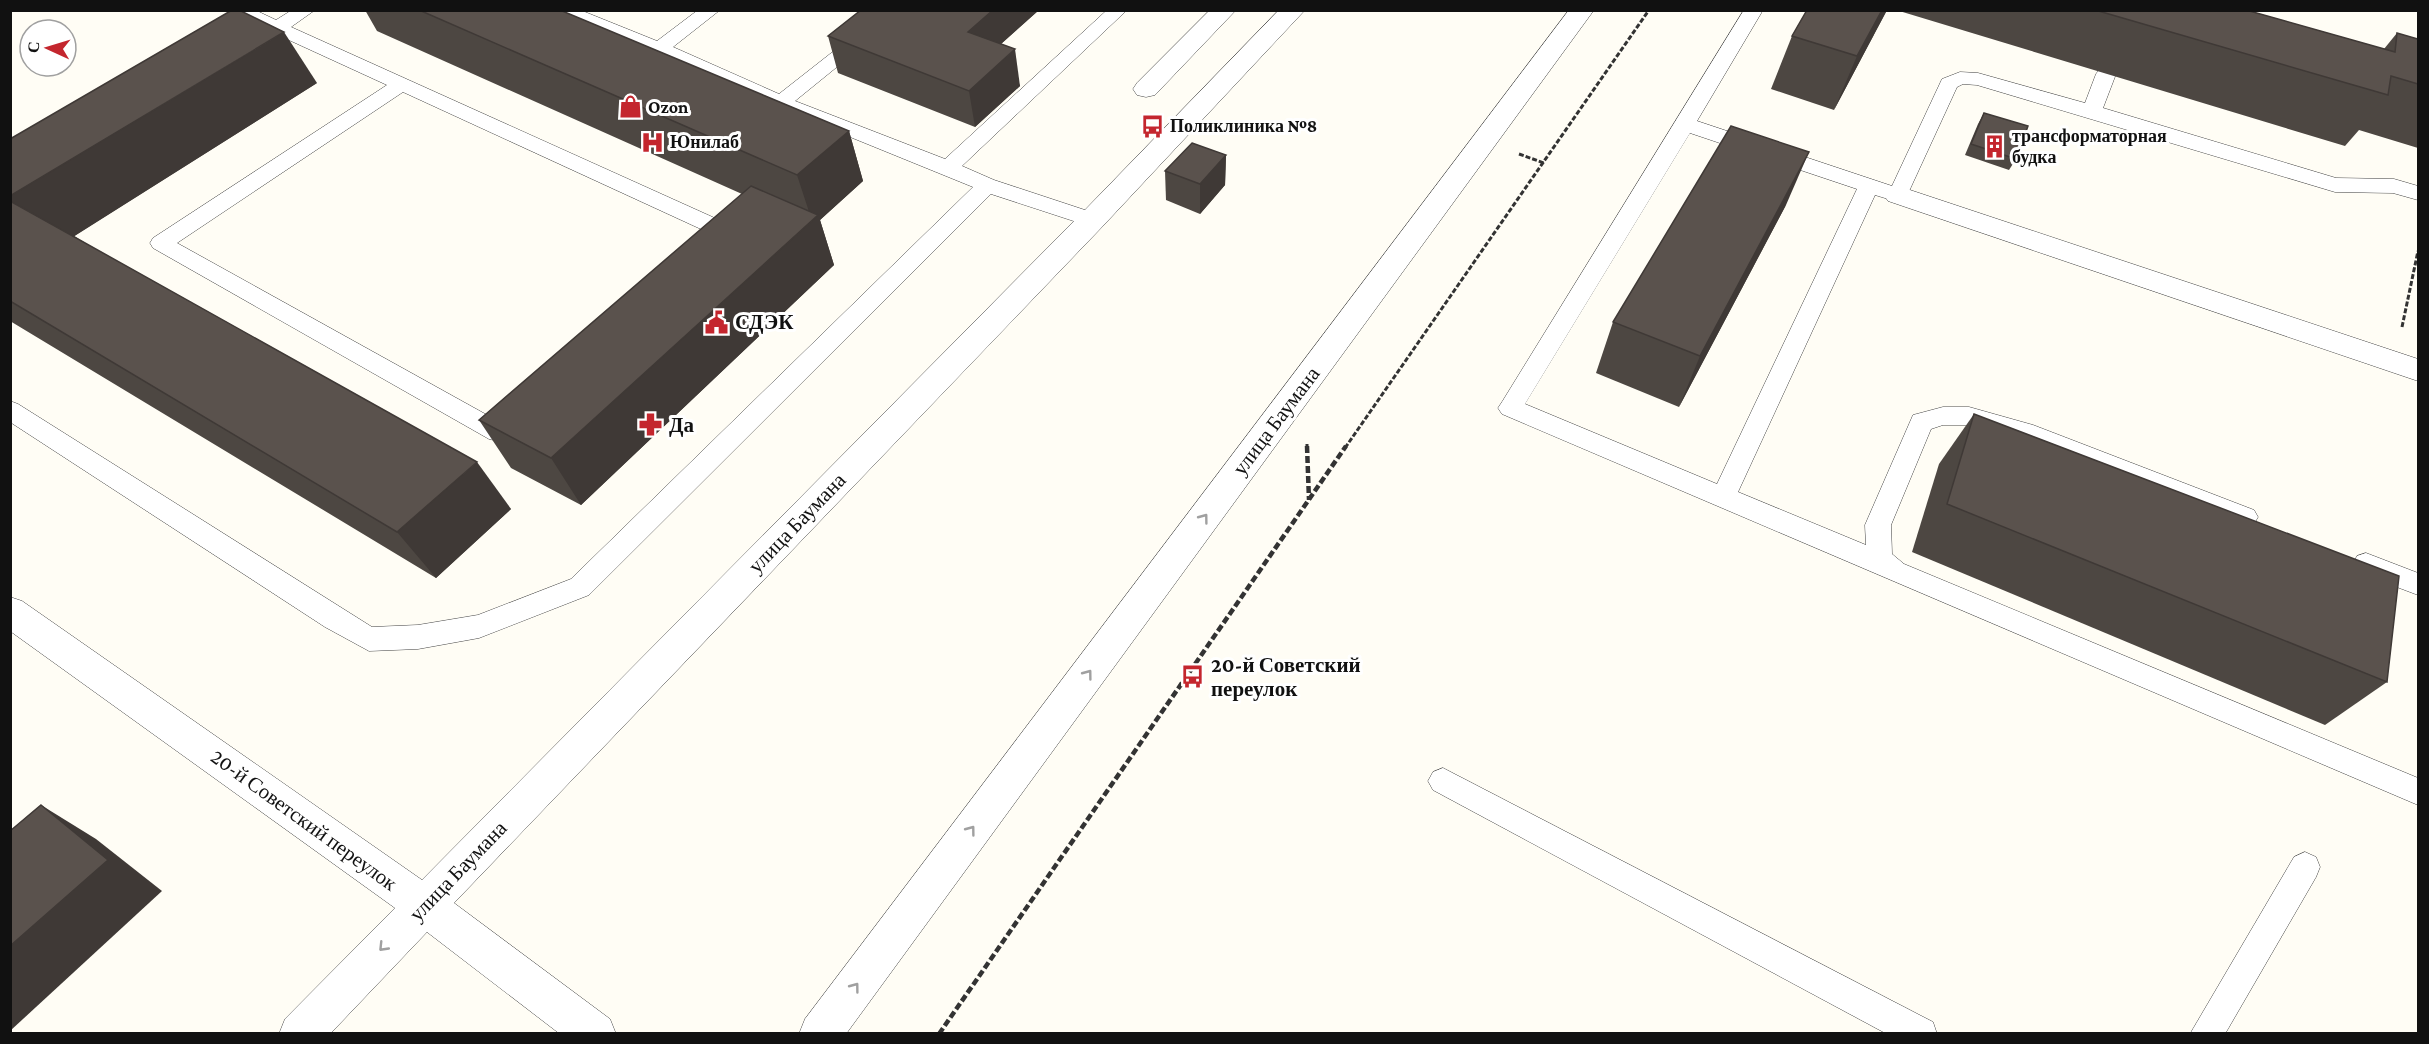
<svg xmlns="http://www.w3.org/2000/svg" width="2429" height="1044" font-family="'Crimson Pro',serif">
<style>
.lines{fill:none;stroke-linecap:round;stroke-linejoin:round}
.service-casing{stroke:#444;stroke-width:1}
.minor-casing{stroke:#444;stroke-width:1}
.path-far1{stroke:#333;stroke-width:3;stroke-dasharray:5 2;stroke-linecap:butt}
.path{stroke:#333;stroke-width:4.5;stroke-dasharray:7 3;stroke-linecap:butt}
.service{fill:#fff;fill-rule:evenodd}
.minor{fill:#fff;fill-rule:evenodd}
.wall{fill:#4d4742}
.shaded-wall{fill:#3f3936}
.building{fill:#5a524d;stroke:#3f3936;stroke-width:1.5}
.oneway{stroke:#a0a0a0}
.labels{text-anchor:middle;stroke-width:6;stroke-linejoin:round;paint-order:stroke}
.far-poi-label{font-size:18px;font-weight:bold;fill:#111;stroke:#fff;text-anchor:start}
.poi-label{font-size:21px;font-weight:bold;fill:#111;stroke:#fff;text-anchor:start}
.street-label{font-size:21px;fill:#111;stroke:#fff}
</style>
<rect width="100%" height="100%" fill="#fffdf5"/>
<g class="lines">
<defs>
<g id="service">
<path d="M230,10h25l21,10 16,-10h23l-24,17 448,202 3,5c-6,10 -13,13 -25,10l-3,-5 2,-3 -313,-144 -226,151 319,177 14,-7 9,2 3,7c-7,13 -18,21 -33,17l-336,-191 -3,-5 3,-5 234,-153 -109,-50 -13,6 -7,-2 -2,-4 7,-7 -31,-14z"/>
<path d="M553,10h27l77,31 41,-31h22l-47,37 106,47 107,-84h21l-112,91 150,58 162,-149h20l-165,156 32,14 106,35 3,5 -3,5 -8,2 -101,-33 -402,401 -110,43 -61,11 -49,2 -44,-24 -315,-205v-21l8,3 354,223 46,-2 60,-10 93,-36 402,-392 -199,-81 -122,-54 -97,-38z"/>
<path d="M1744,10h19l-66,111 195,65 50,-107 18,-7 18,1 107,30 11,-29 3,-4h14l3,4 -13,34 233,70 58,1 24,7v14l-25,-7 -58,-1 -358,-107 -14,-1 -6,3 -52,113 -7,2 -23,-7 -137,297 128,53 -1,-20 48,-110 30,-8h26l64,18 221,85 4,7 -4,7 -9,3 -227,-88 -49,-14h-26l-12,4 -40,96 1,29 12,10 514,214v27l-916,-391 -4,-6 4,-6zM1690,133l167,56 -140,295 -192,-80z"/>
<path d="M2366,553l52,20v22l-61,-23 -4,-8 4,-8z"/>
<path d="M1443,768l490,254 4,12h-50l-454,-244 -5,-9 5,-9z"/>
<path d="M2305,852l11,5 4,10 -4,10 -91,157h-35l104,-177z"/>
</g>
<g id="minor">
<path d="M1210,10h26l-81,85 -9,2 -9,-2 -4,-6 4,-6z"/>
<path d="M1279,10h26l-203,217 -648,676 156,116 6,15h-56l-133,-102 -97,102h-51l6,-15 110,-111 -385,-277v-34l12,4 400,279 660,-667z"/>
<path d="M1569,10h25l-748,1024h-47l6,-15z"/>
<path d="M1898,186l520,173v22l-530,-180 -4,-6 4,-6z"/>
</g>
</defs>
<use href="#service" class="service-casing"/>
<use href="#minor" class="minor-casing"/>
<g class="path-far1">
<path d="M1519,154l25,9"/>
<path d="M2402,327l16,-76"/>
<path d="M1307,444v4"/>
<path d="M1345,448l304,-438"/>
</g>
<g class="path">
<path d="M1307,446l2,54"/>
<path d="M939,1034l407,-588"/>
</g>
<use href="#service" class="service"/>
<use href="#minor" class="minor"/>
</g>
<g class="wall">
<path d="M365,10h195l289,121 14,50 -43,39 14,45 -253,240 -70,-37 -32,-48 263,-226 -365,-163z"/>
<path d="M861,10h178l-38,34 19,42 -45,41 -137,-54 -10,-37z"/>
<path d="M1807,10h80l-53,100 -63,-21 21,-53z"/>
<path d="M1896,10h350l138,39 13,-16 21,6v109l-59,-18 -14,16z"/>
<path d="M317,83l-243,153 437,273 -75,69 -426,-257v-182z"/>
<path d="M1984,113l32,46 -7,11 -44,-15 13,-31z"/>
<path d="M1226,155l-1,30 -25,29 -34,-14 -1,-29z"/>
<path d="M1786,205l-107,202 -83,-34 17,-51z"/>
<path d="M1974,414l413,268 -62,43 -413,-173 27,-88z"/>
</g>
<g class="shaded-wall">
<path d="M993,10h46l-65,58 -6,-36z"/>
<path d="M1882,10h5l-53,100 23,-54z"/>
<path d="M284,32l33,51 -263,166 -44,-46v-7z"/>
<path d="M1015,49l5,37 -45,41 -6,-36z"/>
<path d="M849,131l14,50 -43,39 14,45 -253,240 -30,-47 261,-237 -15,-46z"/>
<path d="M1809,152l-23,53 -107,202 21,-51z"/>
<path d="M1226,155l-1,30 -25,29v-30z"/>
<path d="M477,462l34,47 -75,69 -39,-46z"/>
<path d="M41,805l55,34 66,52 -152,140v-85z"/>
</g>
<g class="building">
<path d="M232,10h7l45,22 -274,164v-57z"/>
<path d="M419,10h141l289,121 -52,44z"/>
<path d="M861,10h132l-25,22 47,17 -46,42 -141,-55z"/>
<path d="M1807,10h75l-25,46 -65,-20z"/>
<path d="M2095,10h151l149,42 2,-19 21,6v45l-27,-8 -3,19z"/>
<path d="M1984,113l44,13 -12,33 -45,-15z"/>
<path d="M1731,126l78,26 -109,204 -87,-34z"/>
<path d="M1192,143l34,12 -26,29 -35,-13z"/>
<path d="M751,186l67,29 -267,243 -72,-38z"/>
<path d="M10,201l467,261 -80,70 -387,-231z"/>
<path d="M1974,414l425,162 -12,106 -440,-178z"/>
<path d="M41,805l67,55 -98,86v-115z"/>
</g>
<defs><path id="oneway-chevron" d="M-2-3.5L2.5 0L-2 3.5" fill="none" stroke-width="1.6" stroke-linecap="round" stroke-linejoin="round" transform="scale(1.5)"/></defs>
<g class="oneway">
<use href="#oneway-chevron" transform="translate(1204 518) rotate(-53)"/>
<use href="#oneway-chevron" transform="translate(1088 674) rotate(-53)"/>
<use href="#oneway-chevron" transform="translate(971 830) rotate(-53)"/>
<use href="#oneway-chevron" transform="translate(383 947) rotate(134)"/>
<use href="#oneway-chevron" transform="translate(855 987) rotate(-53)"/>
</g>
<defs>
<symbol id="shop-bare" viewBox="-9 -9 18 18"><path d="M-5-2.5h2.3a2.7 3.5 0 0 1 5.4 0H5L5.5 6h-11ZM-1.5-2.5h3a1.5 2.3 0 0 0-3 0Z" fill="#c4262e" stroke="#fff" stroke-width="2.5" paint-order="stroke"/></symbol>
<symbol id="bus-bare" viewBox="-9 -9 18 18"><path d="M-5-6H5V4H4V6H2V4H-2V6H-4V4H-5ZM-3.5-4V0h7V-4ZM-3.5 1.2v1.5H-2V1.2ZM2 1.2v1.5H3.5V1.2Z" fill="#c4262e" stroke="#fff" stroke-width="2.5" paint-order="stroke"/></symbol>
<symbol id="hospital-bare" viewBox="-9 -9 18 18"><path d="M-5-5h3v3.5h4V-5h3V5h-3V1.5h-4V5h-3Z" fill="#c4262e" stroke="#fff" stroke-width="2.5" paint-order="stroke"/></symbol>
<symbol id="building-bare" viewBox="-9 -9 18 18"><path d="M-4-6H4V6H1V3H-1V6H-4ZM-2.5-4.3h1.7v1.8h-1.7ZM.8-4.3h1.7v1.8H.8ZM-2.5-1h1.7V.8h-1.7ZM.8-1h1.7V.8H.8Z" fill="#c4262e" stroke="#fff" stroke-width="2.5" paint-order="stroke"/></symbol>
<symbol id="civic-bare" viewBox="-9 -9 18 18"><path d="M-.6-6.5H3V-4.5H.6V-3L4-1V1h2V6H-6V1h2V-1L-.6-3ZM-1.2 2.5V6h2.4V2.5Z" fill="#c4262e" stroke="#fff" stroke-width="2.5" paint-order="stroke"/></symbol>
<symbol id="pharmacy-bare" viewBox="-9 -9 18 18"><path d="M-2-6h4v4h4v4h-4v4h-4v-4h-4v-4h4Z" fill="#c4262e" stroke="#fff" stroke-width="2.5" paint-order="stroke"/></symbol>
</defs>
<g fill-rule="evenodd">
<use href="#shop-bare" x="614" y="90" width="33" height="33"/>
<use href="#bus-bare" x="1136" y="110" width="33" height="33"/>
<use href="#hospital-bare" x="636" y="126" width="33" height="33"/>
<use href="#building-bare" x="1978" y="130" width="33" height="33"/>
<use href="#civic-bare" x="700" y="306" width="33" height="33"/>
<use href="#pharmacy-bare" x="634" y="408" width="33" height="33"/>
<use href="#bus-bare" x="1176" y="660" width="33" height="33"/>
</g>
<g class="labels">
<g class="far-poi-label">
<text x="648" y="113">Ozon</text>
<text x="1170" y="132">Поликлиника №8</text>
<text x="2012" y="142">трансформаторная<tspan x="2012" dy="21">будка</tspan></text>
<text x="670" y="148">Юнилаб</text>
</g>
<g class="poi-label">
<text x="735" y="329">СДЭК</text>
<text x="669" y="432">Да</text>
<text x="1211" y="672">20-й Советский<tspan x="1211" dy="24">переулок</tspan></text>
</g>
<g class="street-label">
<text transform="translate(1276 421) rotate(-53)" y="7">улица Баумана</text>
<text transform="translate(797 523) rotate(-46)" y="7">улица Баумана</text>
<text transform="translate(304 820) rotate(36)" y="7">20-й Советский переулок</text>
<text transform="translate(458 871) rotate(-46)" y="7">улица Баумана</text>
</g>
</g>
<rect width="2429" height="1044" fill="none" stroke="#111111" stroke-width="24"/>
<g transform="translate(48 48) rotate(274)"><circle r="28" fill="#ffffff" stroke="#a0a0a0" stroke-width="1.5"/>
<path d="M0-4.5L10 22L0 15L-10 22Z" fill="#c4262e"/>
<text y="-9" font-size="16" font-weight="bold" text-anchor="middle" fill="#111111">С</text>
</g>
</svg>
